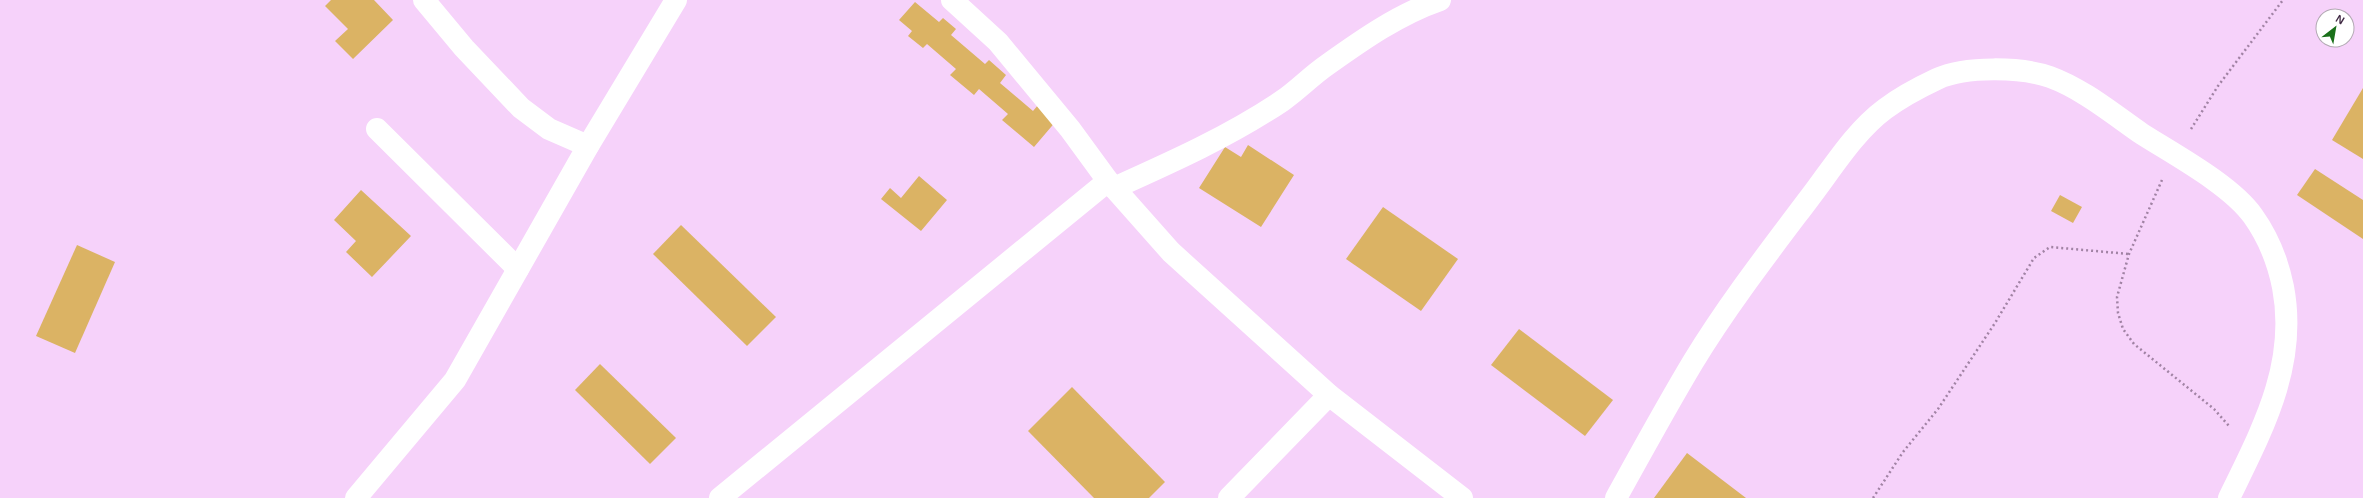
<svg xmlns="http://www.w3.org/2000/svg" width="2363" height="498" font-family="Arial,sans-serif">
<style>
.building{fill:#dbb364}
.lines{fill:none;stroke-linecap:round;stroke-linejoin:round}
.path{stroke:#a183a4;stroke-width:2.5;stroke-dasharray:2 3;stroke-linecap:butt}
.minor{stroke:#fff;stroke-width:22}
</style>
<rect width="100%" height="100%" fill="#f6d2fa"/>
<g class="building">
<path d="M331,0h43l19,20 -40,39 -18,-18 13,-12 -23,-23z"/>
<path d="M915,2l24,20 4,-4 13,11 -5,6 34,29 4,-4 17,15 -6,8 33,28 5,-6 19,15 -23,27 -32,-27 6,-6 -29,-25 -5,6 -24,-20 6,-6 -29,-25 -4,4 -15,-12 4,-5 -13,-11z"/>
<path d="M2363,88v71l-31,-19z"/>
<path d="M1248,145l46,30 -33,52 -62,-39 26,-41 16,10z"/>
<path d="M2315,169l48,31v39l-66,-44z"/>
<path d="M919,176l28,24 -26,31 -40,-32 9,-11 11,10z"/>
<path d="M361,190l50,46 -39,41 -26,-25 10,-11 -22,-21z"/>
<path d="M2060,195l22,12 -9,16 -22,-12z"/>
<path d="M1383,207l75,52 -37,52 -75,-52z"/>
<path d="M681,225l95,92 -29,29 -94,-92z"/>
<path d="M77,245l38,17 -40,91 -39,-17z"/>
<path d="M1519,329l94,71 -28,36 -94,-71z"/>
<path d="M600,364l76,74 -26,26 -75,-74z"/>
<path d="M1072,387l93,95 -16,16h-55l-66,-67z"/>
<path d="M1687,453l59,45h-92z"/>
</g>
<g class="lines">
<g class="path">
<path d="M2191,129l27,-43 65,-86"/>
<path d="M2162,180l-33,74 -12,43 1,16 5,16 11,15 80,65 15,17"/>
<path d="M1873,498l30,-46 35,-43 57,-86 39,-65 16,-11 79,7"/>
</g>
<g class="minor">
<path d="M424,0l40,48 57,60 28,21 39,17"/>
<path d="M952,0l46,42 72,87 38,52 63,71 158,143 133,103"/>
<path d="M377,129l141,140"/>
<path d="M1114,188c58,-26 116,-52 168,-87 16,-11 29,-25 45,-36 35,-25 72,-51 113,-65"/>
<path d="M356,498l99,-118 133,-234 88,-146"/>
<path d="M720,498l388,-317"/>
<path d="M1229,498l100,-103"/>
<path d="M1616,498c25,-45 50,-91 77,-136 34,-56 75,-109 115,-162 24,-31 46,-68 77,-91 16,-12 35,-22 52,-30 28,-13 85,-12 113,-2 33,12 63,37 92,57 33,21 89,51 111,82 15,21 25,46 30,71 15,78 -21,143 -54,211"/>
</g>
</g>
<g transform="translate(2335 28) rotate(31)"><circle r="19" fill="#ffffff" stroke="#b3aab4"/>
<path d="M0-3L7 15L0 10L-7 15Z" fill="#1a701a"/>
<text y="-6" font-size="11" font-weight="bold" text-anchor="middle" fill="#412a44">N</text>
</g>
</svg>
